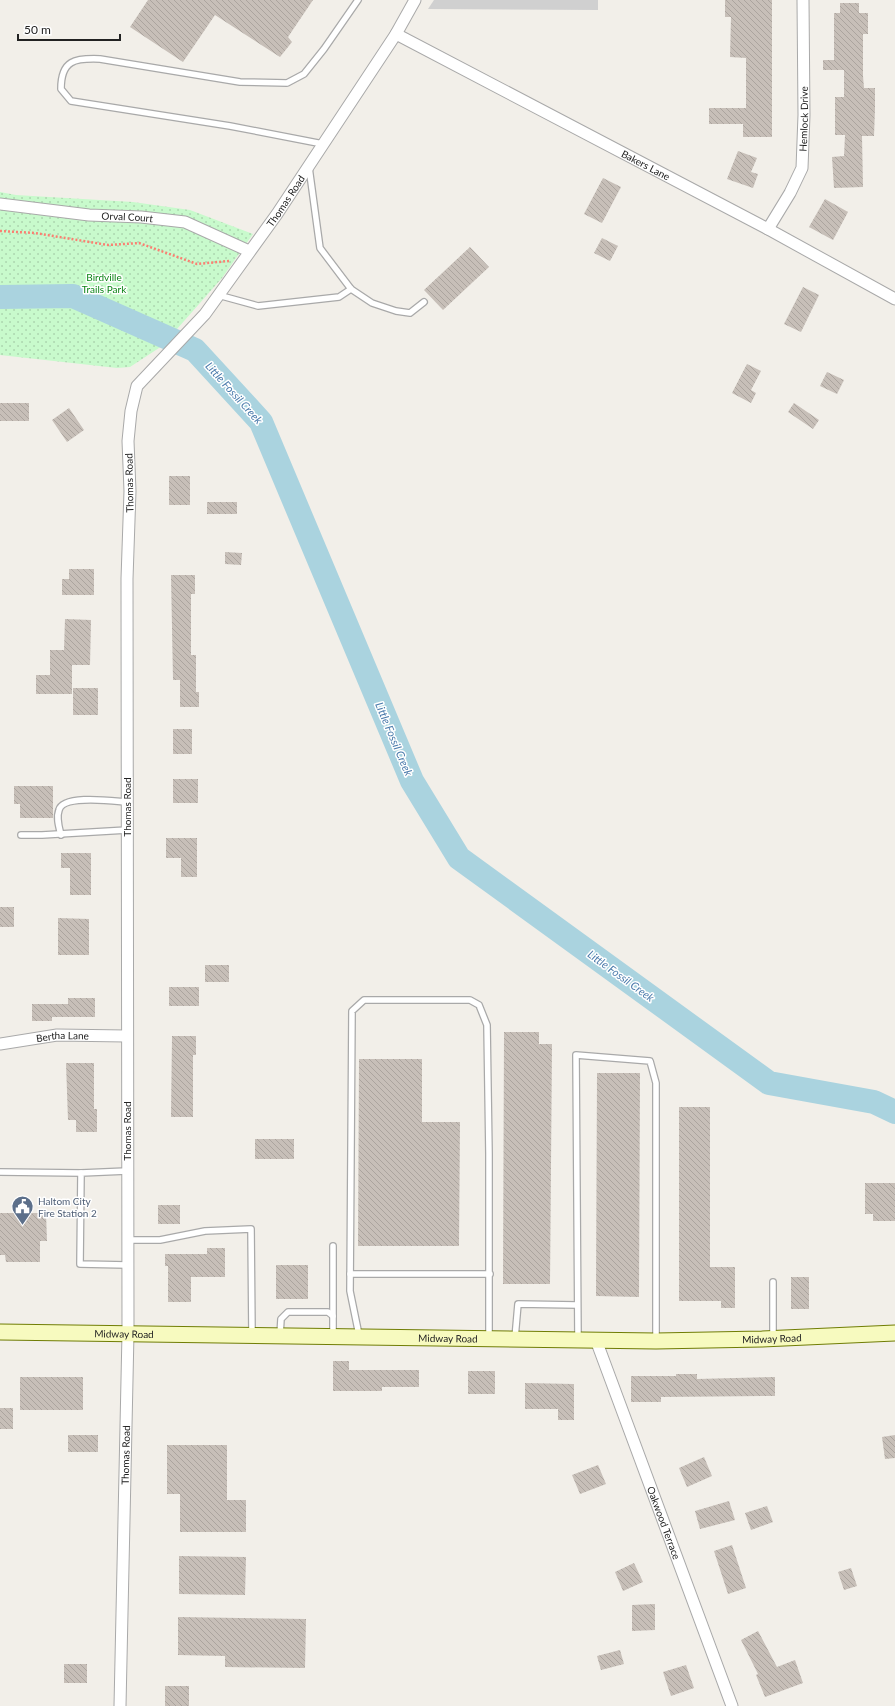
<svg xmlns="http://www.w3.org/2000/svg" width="895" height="1706" font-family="Lato,sans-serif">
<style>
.religious{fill:#d0d0d0}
.park{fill:url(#park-dots)}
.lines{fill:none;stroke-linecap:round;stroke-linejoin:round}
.river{stroke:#aad3df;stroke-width:24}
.building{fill:url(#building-back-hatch)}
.lane-casing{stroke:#a9a9a9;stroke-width:8}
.street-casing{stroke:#a9a9a9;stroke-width:13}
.secondary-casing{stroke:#707d05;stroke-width:17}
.path{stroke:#fa8072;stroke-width:2.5;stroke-dasharray:2 2;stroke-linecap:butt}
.lane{stroke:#fff;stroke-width:5.5}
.street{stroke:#fff;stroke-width:11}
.secondary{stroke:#f7fabf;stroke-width:15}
.labels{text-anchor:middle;stroke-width:3;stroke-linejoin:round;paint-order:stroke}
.street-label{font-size:10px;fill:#222;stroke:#fff}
.park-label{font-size:10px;fill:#0c8416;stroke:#fff}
.service-label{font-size:10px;fill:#4e5e75;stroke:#fff;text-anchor:start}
.water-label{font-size:11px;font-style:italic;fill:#4a7aab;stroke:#fff}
</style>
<defs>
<pattern id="park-dots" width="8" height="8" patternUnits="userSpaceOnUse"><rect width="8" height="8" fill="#c8facc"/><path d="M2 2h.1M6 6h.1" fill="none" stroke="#acd6af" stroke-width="1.8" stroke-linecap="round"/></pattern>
<pattern id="building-back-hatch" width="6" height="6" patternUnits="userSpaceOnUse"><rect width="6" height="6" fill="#c7bfb8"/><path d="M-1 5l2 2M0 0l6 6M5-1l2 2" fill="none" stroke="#aba49e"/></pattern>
</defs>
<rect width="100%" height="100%" fill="#f2efe9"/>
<path class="religious" d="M434,0h164v10l-170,-1z"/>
<path class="park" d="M0,192l16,3 117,7 57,8 63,24 -31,44 -60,68 -32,21 -13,1 -117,-13z"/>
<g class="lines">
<path class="river" d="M0,297l73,-1 122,54 66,72 151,359 47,77 310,225 105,19 21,10"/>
</g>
<g class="building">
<path d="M148,0h165l-25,37 4,5 -12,15 -65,-42 -32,47 -53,-35z"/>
<path d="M725,0h47v137h-29v-13h-34v-16h37v-50l-16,-1 1,-40h-6z"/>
<path d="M840,3h19v10h9v21h-5v42l1,12h11v21l-1,27h-12l1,51 -29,1 -2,-31 12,-1 1,-21h-10v-38h9v-27h-21v-10h11v-47h6z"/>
<path d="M738,151l19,7 -6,14 7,2 -5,14 -26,-9z"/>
<path d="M603,178l18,9 -19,36 -18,-9z"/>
<path d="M825,199l23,13 -15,28 -24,-13z"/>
<path d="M602,238l16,8 -8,15 -16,-8z"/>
<path d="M470,247l19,20 -46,43 -19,-20z"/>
<path d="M803,287l16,8 -18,37 -17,-8z"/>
<path d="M747,364l14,7 -10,19 5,3 -5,10 -19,-10z"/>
<path d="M827,372l17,8 -7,14 -17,-8z"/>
<rect x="0" y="403" width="29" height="18"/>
<path d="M794,403l25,17 -6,9 -25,-17z"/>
<path d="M69,408l15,22 -17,12 -15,-22z"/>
<rect x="169" y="476" width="21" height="29"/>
<rect x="207" y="502" width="30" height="12"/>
<path d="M225,552l17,1 -1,12 -16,-1z"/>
<path d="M69,569h25v26h-32v-16h7z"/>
<path d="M171,575h24v19h-4v61h5v37h3v15h-19v-27h-7z"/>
<path d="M65,619l26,1 -1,45h-18v29h-36v-19h14v-25h14z"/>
<rect x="73" y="688" width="25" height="27"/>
<rect x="173" y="729" width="19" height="25"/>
<rect x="173" y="779" width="25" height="24"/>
<path d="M14,786h39v32h-33v-14h-6z"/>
<path d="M166,838h31v39h-16v-19h-15z"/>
<path d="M61,853h30v42h-21v-27h-9z"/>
<rect x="0" y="907" width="14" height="20"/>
<path d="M58,918l31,1v36h-31z"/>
<rect x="205" y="965" width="24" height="17"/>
<rect x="169" y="987" width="30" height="19"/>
<path d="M68,998h27v19h-43v4h-20v-17h36z"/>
<path d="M504,1032h35v12h13l-2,240h-47z"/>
<path d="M172,1036h24v19h-3v62h-22z"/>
<path d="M359,1059h63v63h38l-1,124h-101z"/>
<path d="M66,1063h28v46h3v23h-21v-12h-8z"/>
<path d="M597,1073h43l-1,224 -43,-1z"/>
<path d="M679,1107h31v160h25v41h-14v-7h-42z"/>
<rect x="255" y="1139" width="39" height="20"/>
<path d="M865,1183h30v38h-22v-7h-8z"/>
<rect x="158" y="1205" width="22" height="19"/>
<path d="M0,1213h46l1,28h-7v21h-34l-1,-7h-5z"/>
<path d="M207,1248h18v29h-34v25h-23v-36h-3v-12h42z"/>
<rect x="276" y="1265" width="32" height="34"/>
<rect x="791" y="1277" width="18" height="32"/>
<path d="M333,1361h16v9h70v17h-37v4h-49z"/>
<rect x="468" y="1371" width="27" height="23"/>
<path d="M676,1374h21v5l78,-2v19l-114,1v5h-30v-26h45z"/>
<rect x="20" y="1377" width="63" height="33"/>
<path d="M525,1383l49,1v36h-16v-11h-33z"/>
<rect x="0" y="1408" width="13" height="21"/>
<rect x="68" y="1435" width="30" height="17"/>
<path d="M895,1435v23l-10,1 -3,-22z"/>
<path d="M167,1445h60v55h19v32h-66v-38h-13z"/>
<path d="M704,1457l8,19 -25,11 -8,-19z"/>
<path d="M598,1465l8,19 -26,10 -8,-19z"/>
<path d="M729,1501l6,19 -35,9 -5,-18z"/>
<path d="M767,1506l6,16 -22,8 -6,-17z"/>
<path d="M732,1545l14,43 -18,6 -14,-43z"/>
<path d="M179,1556l67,1 -1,38 -66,-1z"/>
<path d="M634,1563l9,19 -20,9 -8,-19z"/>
<path d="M851,1568l6,18 -13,4 -6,-18z"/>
<path d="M655,1604v26l-23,1v-26z"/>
<path d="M178,1617l128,2 -1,49 -80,-1v-11l-47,-1z"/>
<path d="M758,1631l19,36 18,-7 8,23 -38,14 -9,-22 2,-1 -17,-34z"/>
<path d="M620,1650l4,14 -23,6 -4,-14z"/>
<rect x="64" y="1664" width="23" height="19"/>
<path d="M686,1665l8,23 -23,8 -8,-24z"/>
<rect x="165" y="1686" width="24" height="20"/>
</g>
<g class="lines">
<defs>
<g id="lane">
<path d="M323,144l-93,-18 -159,-25 -10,-12c0,-29 14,-31 39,-30l140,23 47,1 17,-9 20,-25 34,-49"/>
<path d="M309,167l11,81 31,41 21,14 24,8 14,2 14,-11"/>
<path d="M218,295l40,11 81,-9 12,-8"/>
<path d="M21,835h21l85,-5"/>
<path d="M61,835c-2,-8 -5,-17 -2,-25 4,-16 54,-9 68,-8"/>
<path d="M127,1171l-46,2 -1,91 47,1"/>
<path d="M0,1172l81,1"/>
<path d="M127,1240h33l45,-9 46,-2 1,105"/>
<path d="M333,1246v70"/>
<path d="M350,1274h140"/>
<path d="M773,1282v56"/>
<path d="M280,1335l1,-16 7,-7h40l5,4v19"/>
<path d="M359,1335l-9,-44 2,-280 12,-11h106l9,5 8,20 2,129v183"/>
<path d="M515,1338l3,-34 59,1"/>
<path d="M578,1339l-2,-284 74,6 6,22v257"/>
</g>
<g id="street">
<path id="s1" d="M396,34l372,195 127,70"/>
<path id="s2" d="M0,204l89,11 52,2 44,5 64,29"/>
<path id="s3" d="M768,229l22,-36 12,-25 2,-53 -1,-115"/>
<path id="s4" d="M0,1044l57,-9 69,1"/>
<path id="s5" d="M596,1340l136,366"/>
<path id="s6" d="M120,1706l8,-373 -1,-754 3,-88 -2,-50 3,-30 6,-25 68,-72 72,-100 119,-180 19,-34"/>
</g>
<g id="secondary">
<path id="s7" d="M0,1332l656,9 106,-2 133,-6"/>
</g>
</defs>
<use href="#lane" class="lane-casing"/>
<use href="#street" class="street-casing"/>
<use href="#secondary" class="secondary-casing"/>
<path class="path" d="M0,231l35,2 73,12 31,-2 58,21 32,-3"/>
<use href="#lane" class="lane"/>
<use href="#street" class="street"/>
<use href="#secondary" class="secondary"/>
</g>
<defs>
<symbol id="civic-pin" viewBox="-11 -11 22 30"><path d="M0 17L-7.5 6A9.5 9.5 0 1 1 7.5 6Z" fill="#5c6f8a" stroke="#fff"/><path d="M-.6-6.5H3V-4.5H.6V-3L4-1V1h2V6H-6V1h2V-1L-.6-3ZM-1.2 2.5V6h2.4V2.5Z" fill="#fff"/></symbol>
</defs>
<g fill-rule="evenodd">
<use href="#civic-pin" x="10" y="1194" width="25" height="34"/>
</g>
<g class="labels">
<g class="street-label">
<text dy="4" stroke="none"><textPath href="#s3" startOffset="119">Hemlock Drive</textPath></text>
<text dy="4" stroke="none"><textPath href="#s1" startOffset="282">Bakers Lane</textPath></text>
<text dy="4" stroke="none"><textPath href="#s6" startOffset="1559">Thomas Road</textPath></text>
<text dy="4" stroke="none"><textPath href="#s2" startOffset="128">Orval Court</textPath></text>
<text transform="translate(129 483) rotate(-91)" y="4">Thomas Road</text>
<text transform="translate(127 807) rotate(-90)" y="4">Thomas Road</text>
<text dy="4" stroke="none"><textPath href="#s4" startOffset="63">Bertha Lane</textPath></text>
<text transform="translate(127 1131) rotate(-90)" y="4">Thomas Road</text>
<text dy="4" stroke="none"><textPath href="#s7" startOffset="124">Midway Road</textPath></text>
<text dy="4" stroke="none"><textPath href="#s7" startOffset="448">Midway Road</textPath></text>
<text dy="4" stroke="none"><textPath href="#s7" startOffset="772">Midway Road</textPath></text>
<text dy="4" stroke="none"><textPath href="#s6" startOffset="251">Thomas Road</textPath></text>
<text dy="4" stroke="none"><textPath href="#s5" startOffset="195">Oakwood Terrace</textPath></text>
</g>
<g class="park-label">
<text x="104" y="281">Birdville<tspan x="104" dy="12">Trails Park</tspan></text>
</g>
<g class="service-label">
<text x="38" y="1205">Haltom City<tspan x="38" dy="12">Fire Station 2</tspan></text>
</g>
<g class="water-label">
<text transform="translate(234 393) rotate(48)" y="4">Little Fossil Creek</text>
<text transform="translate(394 739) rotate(67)" y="4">Little Fossil Creek</text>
<text transform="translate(621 976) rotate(36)" y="4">Little Fossil Creek</text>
</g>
</g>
<path d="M18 34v6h102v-6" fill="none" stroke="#222222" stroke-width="2"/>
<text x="24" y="34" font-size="12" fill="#222222" stroke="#ffffff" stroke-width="3" paint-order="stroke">50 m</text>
</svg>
